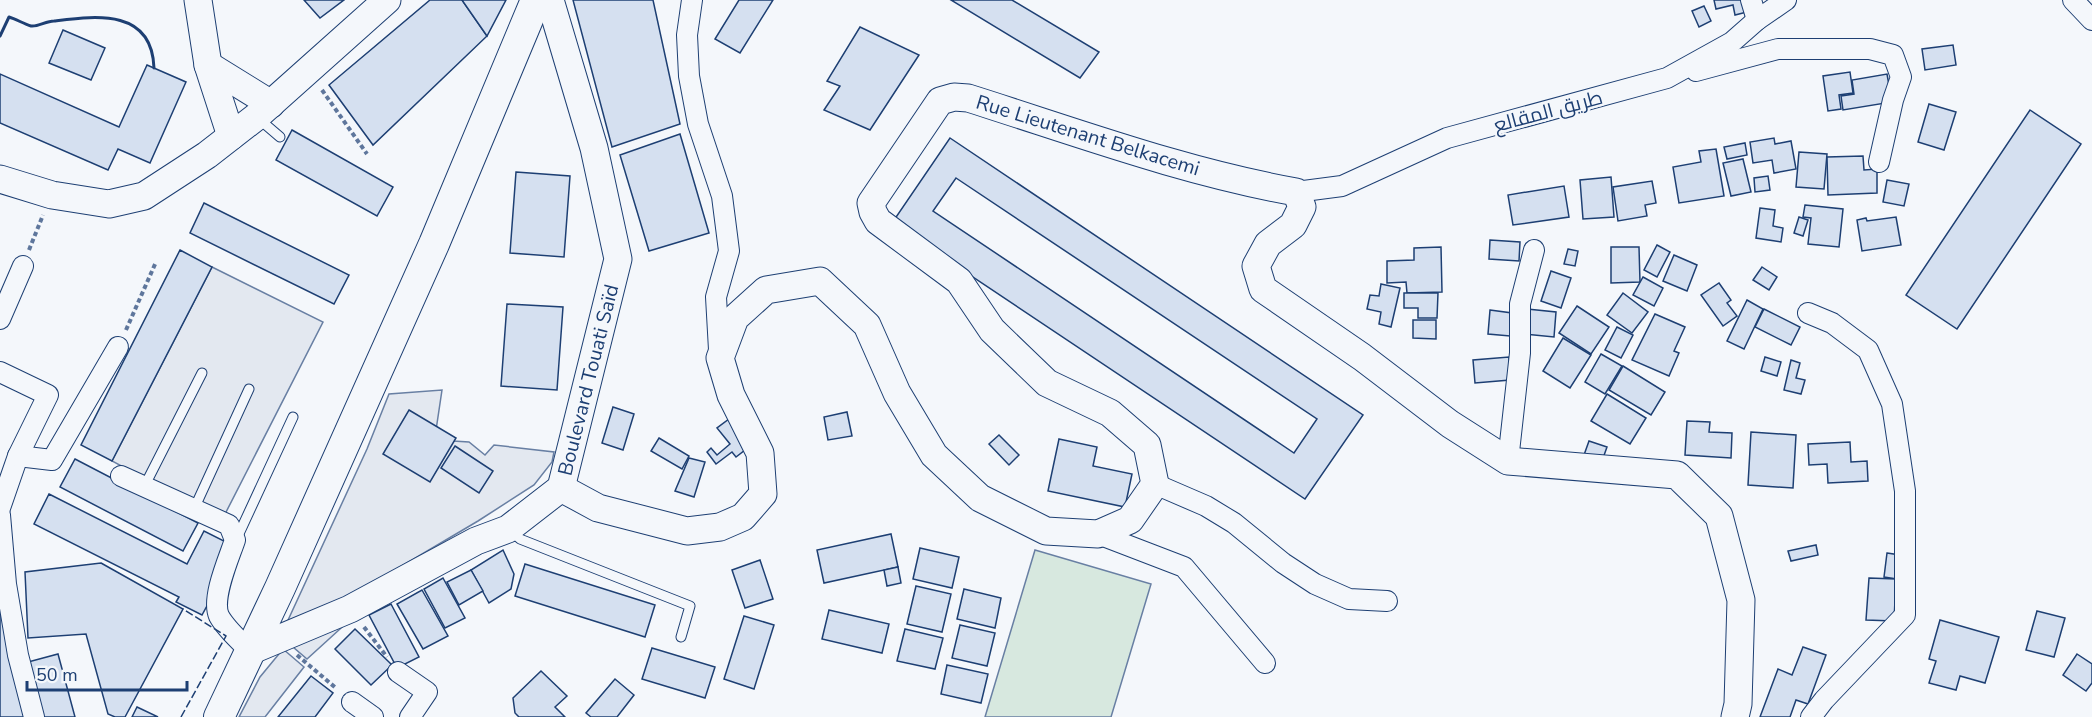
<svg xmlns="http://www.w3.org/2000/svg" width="2092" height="717" font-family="'Nunito Sans',Cairo,sans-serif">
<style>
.green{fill:#d7e8df;stroke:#687fa3;stroke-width:1.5}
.parking{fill:#e3e8f0;stroke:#687fa3;stroke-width:1.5}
.building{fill:#d5e0f0;stroke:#1d3f73;stroke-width:1.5;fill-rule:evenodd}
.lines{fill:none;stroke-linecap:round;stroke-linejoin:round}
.lane-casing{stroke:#1d3f73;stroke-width:11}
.street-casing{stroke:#1d3f73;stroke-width:22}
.secondary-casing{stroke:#1d3f73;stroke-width:29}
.primary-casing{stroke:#1d3f73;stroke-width:32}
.path{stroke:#5e769c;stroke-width:4;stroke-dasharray:4.5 3;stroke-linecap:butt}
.lane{stroke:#f4f7fb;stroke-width:9}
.street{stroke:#f4f7fb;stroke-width:20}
.secondary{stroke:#f4f7fb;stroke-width:27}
.primary{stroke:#f4f7fb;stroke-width:30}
.fence{stroke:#1d3f73;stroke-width:1.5;stroke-dasharray:8 3;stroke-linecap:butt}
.wall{stroke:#1d3f73;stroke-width:3}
.labels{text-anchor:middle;stroke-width:4.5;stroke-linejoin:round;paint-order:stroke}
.street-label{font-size:20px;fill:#1d3f73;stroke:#f4f7fb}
</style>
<rect width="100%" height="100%" fill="#f4f7fb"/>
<path class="green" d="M1035,550l116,34 -40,133h-126z"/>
<g class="parking">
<path d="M212,267l111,55 -101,198 -110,-59z"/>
<path d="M442,390l-7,47 18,4 16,1 16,13 9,-10 60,7 -2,10 -18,23 -56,36 -176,104 -19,6 84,-182 22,-55z"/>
<path d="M351,619l-44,40 -21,-18z"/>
<path d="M283,649l21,18 -39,50h-26l21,-40z"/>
</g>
<g class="building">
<path d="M304,0h40l-24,18z"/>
<path d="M430,0h32l25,36 -114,109 -44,-60z"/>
<path d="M462,0h44l-19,36z"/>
<path d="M573,0h80l27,124 -68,23z"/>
<path d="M739,0h34l-33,53 -25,-14z"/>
<path d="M951,0h61l87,52 -19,26z"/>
<path d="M1714,0h30l3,12 -12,3 -2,-10 -17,4z"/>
<path d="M1704,6l7,15 -12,6 -7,-16z"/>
<path d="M860,27l59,28 -49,75 -46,-20 16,-24 -13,-5z"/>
<path d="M63,30l42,18 -14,32 -42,-17z"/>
<path d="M1953,45l3,20 -31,5 -3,-21z"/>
<path d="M147,65l39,17 -36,81 -32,-14 -10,21 -108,-47v-49l119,53z"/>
<path d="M1850,72l3,21 -14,2 2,14 -13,2 -5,-35z"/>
<path d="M1887,74l5,28 -49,8 -2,-14 13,-2 -2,-14z"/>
<path d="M1929,104l27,8 -12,38 -26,-8z"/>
<path d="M2030,110l51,34 -124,185 -51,-34z"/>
<path d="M292,130l101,57 -16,29 -101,-56z"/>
<path d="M680,134l29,99 -60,18 -29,-96z"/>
<path d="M950,138l413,277 -58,84 -413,-276zM956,178l361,241 -23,34 -361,-242z"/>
<path d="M1774,138l1,6 16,-3 5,28 -22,4 -2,-13 -19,3 -3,-21z"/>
<path d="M1745,143l2,12 -20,4 -3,-12z"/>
<path d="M1716,149l8,47 -45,7 -6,-36 28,-5 -2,-11z"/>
<path d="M1799,152l28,2 -3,35 -28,-2z"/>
<path d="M1863,156l1,14 13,-1v24l-49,2 -1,-38z"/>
<path d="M1743,159l8,33 -20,4 -8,-33z"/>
<path d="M516,172l54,4 -6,81 -54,-4z"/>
<path d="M1768,176l2,14 -15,2 -1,-14z"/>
<path d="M1611,177l3,40 -31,2 -3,-39z"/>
<path d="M1887,180l22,4 -5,22 -21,-4z"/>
<path d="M1652,181l4,22 -11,2 2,11 -29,5 -5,-34z"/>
<path d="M1564,186l5,31 -56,8 -5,-30z"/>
<path d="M204,203l145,72 -15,29 -144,-71z"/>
<path d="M1805,205l38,4 -4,38 -31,-3 3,-26 -8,-1z"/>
<path d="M1760,208l15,2 -2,16 10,2 -2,14 -25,-4z"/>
<path d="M1799,217l9,3 -5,16 -9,-3z"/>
<path d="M1896,217l5,28 -39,6 -5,-31 9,-2 1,3z"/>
<path d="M1490,240l30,2 -1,19 -30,-2z"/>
<path d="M1657,245l13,7 -13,25 -13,-7z"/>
<path d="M1441,247l1,45 -35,1 -1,-11 -19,1v-22l27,-1v-12z"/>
<path d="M1611,247h28l1,35 -29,1z"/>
<path d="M1568,249l10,2 -3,15 -11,-2z"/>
<path d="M180,250l32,17 -100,194 -31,-16z"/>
<path d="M1674,255l23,10 -10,26 -24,-10z"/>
<path d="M1762,267l15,10 -8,13 -16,-10z"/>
<path d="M1551,271l20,7 -10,30 -20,-7z"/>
<path d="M1643,277l20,11 -9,18 -21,-11z"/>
<path d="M1719,283l12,17 -4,3 10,13 -14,10 -22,-31z"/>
<path d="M1381,284l19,4 -9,39 -12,-3 2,-12 -14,-3 3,-14 9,1z"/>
<path d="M1404,293h34l-1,25h-19v-10h-14z"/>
<path d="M1623,293l25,19 -16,21 -25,-18z"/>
<path d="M1747,300l16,9 -19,40 -17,-8z"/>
<path d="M507,304l56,3 -6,83 -56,-4z"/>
<path d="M1577,306l32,21 -18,27 -32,-21z"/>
<path d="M1527,309l29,3 -2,25 -30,-3z"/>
<path d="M1764,309l36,18 -9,18 -36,-18z"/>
<path d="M1490,310l22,3 -2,23 -22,-2z"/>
<path d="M1655,314l30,13 -11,24 5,2 -10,23 -37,-16z"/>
<path d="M1413,320h23v19l-23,-1z"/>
<path d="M1617,327l16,8 -12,23 -16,-8z"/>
<path d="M1563,338l28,17 -21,33 -27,-17z"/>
<path d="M1601,354l21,12 -17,28 -20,-12z"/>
<path d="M1509,357l1,23 -35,3 -2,-23z"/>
<path d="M1765,357l16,5 -4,14 -16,-5z"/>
<path d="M1791,360l9,3 -4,15 9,2 -4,14 -17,-4z"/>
<path d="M1623,366l42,26 -14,23 -42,-25z"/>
<path d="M1607,394l39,24 -16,26 -39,-23z"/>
<path d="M613,407l21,7 -11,36 -21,-7z"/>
<path d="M409,410l47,28 -26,44 -47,-28z"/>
<path d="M847,412l5,24 -24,4 -4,-23z"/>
<path d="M733,416l21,27 -18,14 -4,-5 -16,12 -9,-12 4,-4 6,7 13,-11 -13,-16z"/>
<path d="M1687,421l23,1 -1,10 23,1 -1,25 -46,-3z"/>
<path d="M1751,432l45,3 -3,53 -45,-3z"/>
<path d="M999,435l20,20 -10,10 -20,-21z"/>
<path d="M659,438l30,18 -7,13 -31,-18z"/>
<path d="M1059,439l38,8 -4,19 39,8 -7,33 -77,-16z"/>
<path d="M1589,441l18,6 -5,14 -18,-6z"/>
<path d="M1850,442l1,20 16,-1 1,20 -40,2 -1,-19 -18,1 -1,-21z"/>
<path d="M455,446l38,25 -14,22 -38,-25z"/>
<path d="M689,458l16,4 -11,35 -19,-6z"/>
<path d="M75,459l123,64 -15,28 -123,-64z"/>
<path d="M49,494l138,70 17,-33 28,14 -17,46 -13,24 -26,-13 3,-5 -145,-73z"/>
<path d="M891,534l7,33 -74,16 -7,-33z"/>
<path d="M1816,545l2,10 -27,6 -3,-10z"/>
<path d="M920,548l39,9 -7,31 -39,-9z"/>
<path d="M503,550l11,24 -3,15 -22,14 -18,-33z"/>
<path d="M1887,553l13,2 -3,24 -13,-2z"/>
<path d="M760,560l13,39 -28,9 -13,-38z"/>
<path d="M101,563l82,46 -58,108h-10l-7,-3 -22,-80 -58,4 -3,-66z"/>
<path d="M525,564l130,41 -10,32 -130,-41z"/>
<path d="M898,567l3,16 -14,3 -3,-16z"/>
<path d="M471,570l12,21 -24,14 -12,-23z"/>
<path d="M443,578l22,40 -20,10 -21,-39z"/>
<path d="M1869,578l27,1 -2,42 -28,-1z"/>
<path d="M916,586l35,8 -9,38 -35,-8z"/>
<path d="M964,589l37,9 -6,30 -38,-9z"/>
<path d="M422,590l26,46 -25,13 -26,-45z"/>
<path d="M0,601l27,116h-27z"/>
<path d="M391,604l28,53 -22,11 -28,-53z"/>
<path d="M829,610l60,14 -7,29 -60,-14z"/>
<path d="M2037,611l28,7 -11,39 -28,-7z"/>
<path d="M744,616l30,9 -20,64 -30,-10z"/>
<path d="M1940,620l59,17 -14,46 -25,-7 -4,14 -27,-7 7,-22 -7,-2z"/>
<path d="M960,625l35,8 -8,33 -35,-8z"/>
<path d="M355,629l37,36 -21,20 -36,-36z"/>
<path d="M905,629l38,9 -8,31 -38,-8z"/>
<path d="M1803,647l23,8 -18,49 -12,-4 -6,17h-30l18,-48 14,6z"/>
<path d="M652,648l63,19 -10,31 -63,-19z"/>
<path d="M58,654l17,63h-33l-14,-55z"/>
<path d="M2077,654l15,10v19l-6,8 -23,-16z"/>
<path d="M947,665l41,9 -7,29 -40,-9z"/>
<path d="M541,671l26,25 -12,11 10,10h-46l-4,-4 -2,-15z"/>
<path d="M311,676l22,17 -18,24h-37z"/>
<path d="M615,679l19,16 -17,22h-26l-5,-4z"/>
<path d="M137,707l21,10h-26z"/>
</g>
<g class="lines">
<defs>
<g id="lane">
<path d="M259,119l21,18"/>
<path d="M144,487l58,-114"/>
<path d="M194,509l55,-120"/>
<path d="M510,530l10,9 170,67 -9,31"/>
<path d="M237,538l56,-121"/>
</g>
<g id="street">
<path d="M692,0l-5,35 2,41 9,48 24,72 7,55 -13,46 3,53"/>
<path d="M1751,0l6,20"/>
<path d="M2073,0l19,20"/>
<path d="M1696,71l82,-22h92l23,6 8,22 -8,23 -14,62"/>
<path d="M1296,192l46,-6 105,-48 220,-60 65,-36 25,-22 29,-20"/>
<path d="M1808,313l24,10 36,27 24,54 13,87v124l-81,85 -13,17"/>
<path d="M0,319l23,-53"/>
<path d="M0,372l48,23 -30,61 -18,52"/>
<path d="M18,456l34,4 66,-113"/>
<path d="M1508,461l12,-108v-49l14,-54"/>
<path d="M121,476l108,49 6,15c-6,18 -24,58 -16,76 7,13 21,25 31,35"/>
<path d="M1155,484l51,22 28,17 49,40 32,21 34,15 38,2"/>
<path d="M0,515l6,69 12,71 16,62"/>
<path d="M1098,534l86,33 81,96"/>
<path d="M398,672l29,20 -17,25"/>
<path d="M352,702l21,15"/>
</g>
<g id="secondary">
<path d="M198,0l10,65 23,71"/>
<path d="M208,65l63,39"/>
<path d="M0,179l52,16 57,9 35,-8 63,-41 49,-38 131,-117"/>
<path d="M561,488l37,20 89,23 33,-4 23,-10 20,-23 -3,-41 -29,-58 -11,-37 15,-40 31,-28 54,-9 47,44 30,68 37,62 46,43 66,33 52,3 32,-14 25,-36 -8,-39 -37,-32 -63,-30 -55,-53 -33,-49 -81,-60 -5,-9 -2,-9 69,-102 14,-4 14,1c108,34 216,74 328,94l6,15 -9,18 -25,19 -12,22 7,23 99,68 88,67 58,37 169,14 42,41 22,84 -3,104 -3,13"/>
<path d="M250,651l100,-42 126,-68 32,-12 53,-41 57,-229 -24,-111 -44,-148"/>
</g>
<path id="primary" d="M219,717l61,-129 154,-344 102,-244"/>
</defs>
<use href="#lane" class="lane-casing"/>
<use href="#street" class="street-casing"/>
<use href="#secondary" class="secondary-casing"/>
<use href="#primary" class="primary-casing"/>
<g class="path">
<path d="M322,90l45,64"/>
<path d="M29,250l14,-35"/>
<path d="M126,330l30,-68"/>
<path d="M364,627l23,30"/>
<path d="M297,655l40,34"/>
</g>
<use href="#lane" class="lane"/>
<use href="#street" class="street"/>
<use href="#secondary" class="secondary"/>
<use href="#primary" class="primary"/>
<path class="fence" d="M181,717l45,-81 -43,-27"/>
<path class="wall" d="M0,36l9,-19c7,2 15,7 22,9 7,1 15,-5 23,-5 42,-5 98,-13 100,47"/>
</g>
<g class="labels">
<g class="street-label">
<text transform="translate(1548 111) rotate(-15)" y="7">طريق المقالع</text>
<text transform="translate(1088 135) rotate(17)" y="7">Rue Lieutenant Belkacemi</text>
<text transform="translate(588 380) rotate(-76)" y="7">Boulevard Touati Saïd</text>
</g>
</g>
<path d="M27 681v9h160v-9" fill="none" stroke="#1d3f73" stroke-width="3"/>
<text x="36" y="681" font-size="18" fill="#1d3f73" stroke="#f4f7fb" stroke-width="4.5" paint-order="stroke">50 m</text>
</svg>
